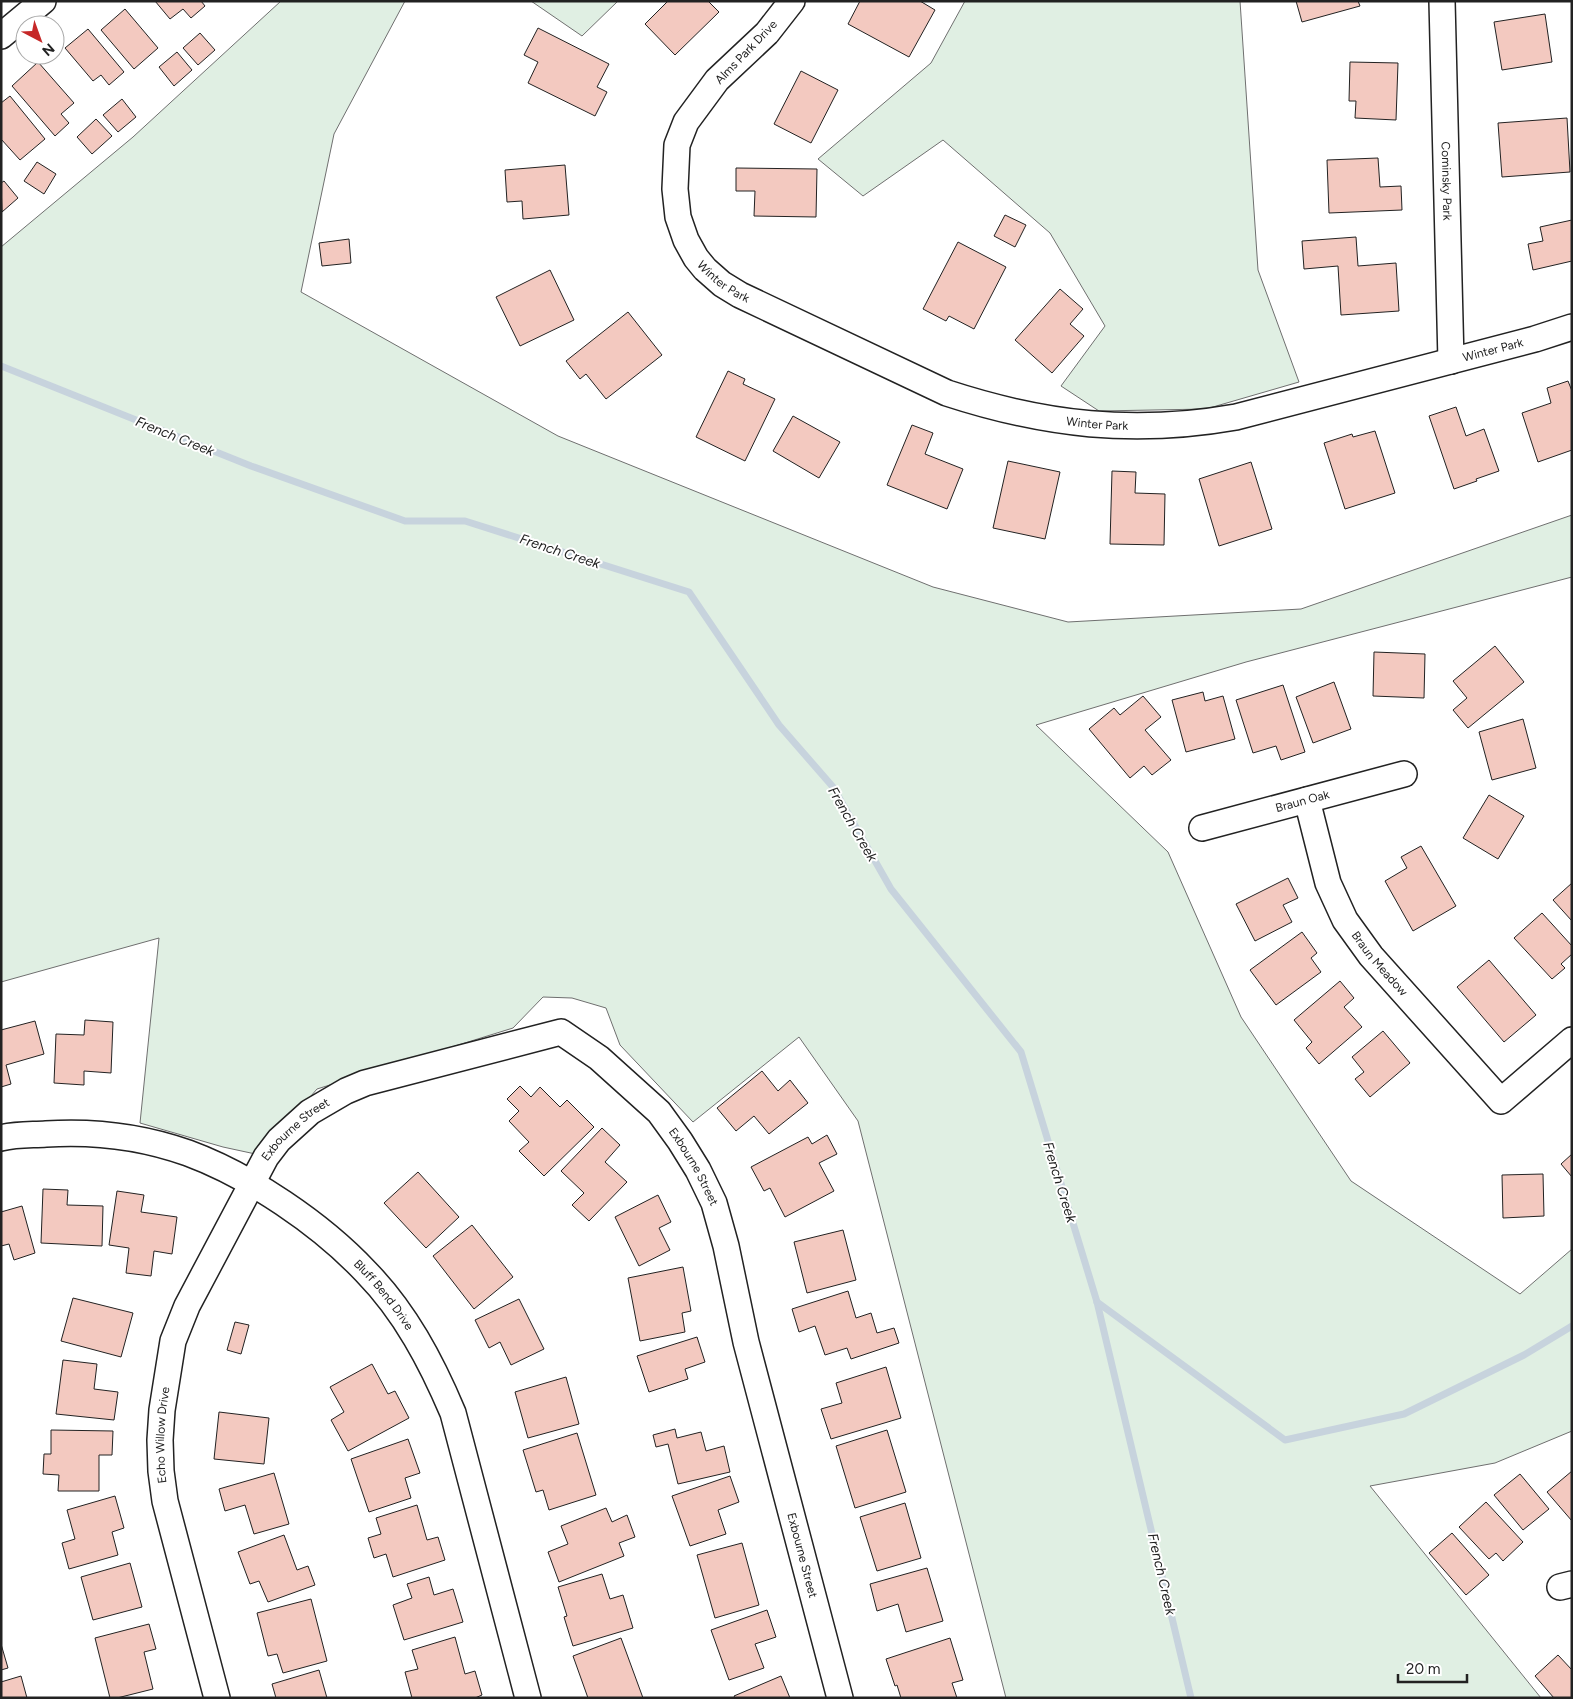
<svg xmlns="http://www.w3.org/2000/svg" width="1573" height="1699" font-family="Figtree,sans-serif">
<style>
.green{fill:#e0efe3;stroke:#6f6f6f}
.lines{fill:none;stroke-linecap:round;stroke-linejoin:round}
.stream{stroke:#c7d3dd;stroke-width:7}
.building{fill:#f3c9c0;stroke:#222}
.minor-casing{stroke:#222;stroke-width:28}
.minor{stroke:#fff;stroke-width:25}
.labels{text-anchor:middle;stroke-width:4;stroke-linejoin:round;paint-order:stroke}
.street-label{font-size:12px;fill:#222;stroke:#fff}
.water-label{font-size:14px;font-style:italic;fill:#222;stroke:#fff}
</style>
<rect width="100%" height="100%" fill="#fff"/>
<g class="green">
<path d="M281,1h124l-71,133 -33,158 257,144 375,151 135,35 233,-13 271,-94v62l-326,85 -210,63 132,127 73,165 110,164 169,113 52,-45v182l-77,32 -125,23 171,212h-535l-148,-577 -59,-84 -106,85 -73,-77 -14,-37 -34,-10 -29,-1 -30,31 -196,61 -57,66 -37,-8 -83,-24 19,-185 -158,44v-735l132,-110z"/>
<path d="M531,1h87l-36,35z"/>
<path d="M965,1h275l18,269 41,112 -93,27 -107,2 -38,-25 44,-60 -55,-93 -107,-93 -80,56 -45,-37 113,-96z"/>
</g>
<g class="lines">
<g class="stream">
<path d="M1,366l250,100 154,55h60l224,71 90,133 54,62 58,102 130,163 76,250 94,396"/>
<path d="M1097,1302l188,138 119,-26 120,-59 48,-29"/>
</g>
</g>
<g class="building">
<path d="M155,1h46l4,5 -14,12 -8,-9 -13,10z"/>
<path d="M668,1h40l11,11 -44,43 -30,-31z"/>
<path d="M860,1h60l15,9 -26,47 -61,-33z"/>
<path d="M1296,1h62l2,5 -58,16z"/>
<path d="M125,9l33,39 -24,21 -33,-39z"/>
<path d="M1545,14l7,48 -50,8 -8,-48z"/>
<path d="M538,28l71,36 -12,23 10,5 -12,24 -67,-33 10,-21 -14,-7z"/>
<path d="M88,29l36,43 -15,13 -8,-10 -8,6 -28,-33z"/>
<path d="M200,33l15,17 -17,15 -15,-17z"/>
<path d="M177,52l15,18 -18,16 -15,-19z"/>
<path d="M38,62l36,41 -13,11 8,9 -14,13 -43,-50z"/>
<path d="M1350,62l48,1 -2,57 -41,-2 1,-17h-7z"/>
<path d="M801,71l37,19 -27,53 -37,-19z"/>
<path d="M10,96l35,43 -25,21 -19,-21v-36z"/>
<path d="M122,99l14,18 -18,15 -15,-17z"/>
<path d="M1567,118l3,54 -68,5 -4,-54z"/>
<path d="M96,119l16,17 -20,18 -15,-17z"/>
<path d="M1378,158l2,29 21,-1 1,24 -73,3 -2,-53z"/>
<path d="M37,162l19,12 -12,20 -20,-13z"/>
<path d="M565,165l4,50 -46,4 -1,-18 -15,1 -2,-32z"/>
<path d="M736,168l81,1 -1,48 -62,-1 1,-25h-19z"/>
<path d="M4,181l14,17 -16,14 -1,-29z"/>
<path d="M1005,215l21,10 -11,22 -21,-11z"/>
<path d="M1572,220v41l-39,9 -5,-26 15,-3 -3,-14z"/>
<path d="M1356,237l2,29 38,-3 3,48 -58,4 -3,-49 -34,3 -2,-28z"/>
<path d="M349,239l2,24 -29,3 -3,-23z"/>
<path d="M958,242l48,25 -32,62 -25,-13 -3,5 -23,-12z"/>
<path d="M550,270l24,50 -54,26 -24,-49z"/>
<path d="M1060,289l23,20 -13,15 14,12 -32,37 -37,-33z"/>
<path d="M628,312l34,43 -56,44 -20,-25 -6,5 -14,-18z"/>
<path d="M728,371l17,8 -2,5 32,15 -30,62 -49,-24z"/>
<path d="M1568,381l4,10v59l-34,12 -16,-49 29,-10 -4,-15z"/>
<path d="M1456,407l10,29 18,-7 15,42 -23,8 1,2 -23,8 -25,-73z"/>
<path d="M793,416l47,26 -21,36 -46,-27z"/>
<path d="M912,425l21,8 -8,21 38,15 -16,40 -60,-24z"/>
<path d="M1375,431l20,62 -50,16 -21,-66 28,-9 1,3z"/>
<path d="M1008,461l52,11 -15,67 -52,-11z"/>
<path d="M1251,462l21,67 -53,17 -20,-67z"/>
<path d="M1112,471l24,1 -1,21 30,1 -1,51 -54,-1z"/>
<path d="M1495,646l29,36 -56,46 -15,-18 14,-12 -14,-17z"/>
<path d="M1374,652l51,2 -1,44 -51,-2z"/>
<path d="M1334,682l17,47 -38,14 -17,-46z"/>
<path d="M1283,685l22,67 -24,8 -5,-14 -23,7 -17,-53z"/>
<path d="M1203,692l2,9 18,-5 12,43 -49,13 -14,-52z"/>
<path d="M1143,696l18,21 -16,13 26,30 -19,15 -8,-9 -14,12 -41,-49 25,-21 6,7z"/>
<path d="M1523,719l13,49 -44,12 -13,-48z"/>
<path d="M1489,795l35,21 -26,43 -35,-21z"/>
<path d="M1421,846l35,60 -43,25 -28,-50 22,-13 -6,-11z"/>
<path d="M1288,878l10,20 -15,7 9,17 -37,19 -19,-37z"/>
<path d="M1572,883v38l-19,-21z"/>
<path d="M1542,913l30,33v8l-11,10 4,4 -13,11 -38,-41z"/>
<path d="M1302,932l15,21 -6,5 10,14 -45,33 -26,-35z"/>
<path d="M1489,960l47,55 -32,27 -47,-55z"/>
<path d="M1340,981l14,17 -10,9 18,20 -43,37 -13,-16 6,-6 -18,-22z"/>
<path d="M85,1020l28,2 -2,51 -27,-2v14l-30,-2 2,-49 28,1z"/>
<path d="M35,1021l9,33 -38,11 5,19 -10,3v-57z"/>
<path d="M1383,1031l27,32 -40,34 -15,-18 9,-7 -12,-15z"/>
<path d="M762,1071l16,20 12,-11 18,23 -39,31 -15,-18 -18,15 -19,-23z"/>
<path d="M520,1086l11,11 9,-10 20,20 7,-7 27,27 -50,49 -25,-25 10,-9 -20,-21 10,-10 -12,-12z"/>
<path d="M602,1128l18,17 -15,17 22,20 -38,39 -17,-16 12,-12 -23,-22z"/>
<path d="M827,1135l10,19 -18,9 15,28 -49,26 -15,-29 -6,3 -13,-24 57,-30 4,7z"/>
<path d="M1572,1154v23l-11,-13z"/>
<path d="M418,1172l41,45 -33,31 -42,-45z"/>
<path d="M1543,1174l1,42 -41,2 -1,-43z"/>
<path d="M43,1189l25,1 -1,15 36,1 -1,40 -61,-3z"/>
<path d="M117,1191l27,4 -3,17 36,5 -5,37 -18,-3 -3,25 -25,-3 3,-25 -20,-3z"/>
<path d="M658,1195l13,27 -12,6 11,22 -31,16 -24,-49z"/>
<path d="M22,1206l13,47 -21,7 -5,-16 -8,2v-34z"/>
<path d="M472,1225l41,52 -39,32 -41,-53z"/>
<path d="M843,1230l13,50 -49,13 -13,-51z"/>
<path d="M683,1267l8,44 -9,2 3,19 -45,9 -12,-63z"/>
<path d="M848,1291l8,27 15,-5 6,20 17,-5 5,15 -48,16 -4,-11 -22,7 -10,-29 -16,6 -7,-23z"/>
<path d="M73,1298l60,15 -12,44 -60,-16z"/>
<path d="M519,1299l25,50 -33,16 -11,-23 -11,6 -14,-28z"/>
<path d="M235,1322l14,3 -8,29 -14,-4z"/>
<path d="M697,1337l8,25 -20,7 3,10 -39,13 -12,-36z"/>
<path d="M63,1360l34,4 -3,25 24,3 -4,28 -58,-6z"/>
<path d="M372,1364l16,30 7,-3 14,27 -61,33 -17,-31 13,-8 -14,-25z"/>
<path d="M886,1367l15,51 -70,21 -10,-30 21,-6 -6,-20z"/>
<path d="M566,1377l13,47 -51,14 -13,-46z"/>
<path d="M219,1412l50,6 -5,46 -50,-5z"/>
<path d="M675,1429l2,9 24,-6 5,19 18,-5 6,26 -52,12 -10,-40 -12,3 -3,-12z"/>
<path d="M51,1430l62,1 -1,24h-13v36h-41l1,-16 -16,-1 1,-20h7z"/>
<path d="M887,1430l19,62 -51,16 -19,-62z"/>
<path d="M577,1433l19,62 -47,15 -6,-20 -7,2 -13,-42z"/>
<path d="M408,1439l12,34 -15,5 6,20 -42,14 -18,-53z"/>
<path d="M1572,1471v50l-25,-29z"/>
<path d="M274,1473l15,51 -35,10 -9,-29 -20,6 -6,-22z"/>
<path d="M1520,1474l29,35 -26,21 -29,-35z"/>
<path d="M730,1476l9,26 -21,8 8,24 -36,12 -18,-50z"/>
<path d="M115,1496l9,32 -12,4 6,23 -49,14 -7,-26 13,-4 -8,-29z"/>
<path d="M1486,1502l37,40 -20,19 -7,-8 -7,6 -30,-32z"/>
<path d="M905,1503l16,55 -44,13 -17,-54z"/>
<path d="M417,1505l10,35 11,-3 7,23 -52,17 -7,-23 -12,4 -6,-20 13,-4 -5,-16z"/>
<path d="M606,1508l6,14 15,-7 8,22 -16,6 5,13 -65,26 -11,-30 20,-8 -7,-18z"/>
<path d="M1452,1533l37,42 -23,20 -37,-42z"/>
<path d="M284,1535l13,35 11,-4 7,19 -47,17 -9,-21 -9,3 -12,-32z"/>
<path d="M742,1543l17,62 -44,13 -18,-63z"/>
<path d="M130,1563l12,44 -49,13 -12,-43z"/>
<path d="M927,1568l16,53 -37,11 -8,-28 -21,7 -7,-27z"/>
<path d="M602,1574l8,25 13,-4 10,33 -60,18 -9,-29 3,-1 -9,-29z"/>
<path d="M429,1577l5,18 19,-6 10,33 -59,18 -11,-35 19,-7 -5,-14z"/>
<path d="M311,1599l16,62 -44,12 -6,-19 -9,2 -11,-43z"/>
<path d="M767,1610l9,27 -21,7 9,24 -35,12 -18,-50z"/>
<path d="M149,1624l7,25 -12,3 9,37 -36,9h-7l-15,-60z"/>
<path d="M455,1637l10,37 10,-3 7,24 -7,3h-63l-7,-26 13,-3 -6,-19z"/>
<path d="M621,1638l22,60h-55l-15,-42z"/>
<path d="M950,1638l13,42 -11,3 5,15h-56l-4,-13 -2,1 -9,-27z"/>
<path d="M1,1644l7,24 -7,2z"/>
<path d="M1558,1655l14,15v28h-18l-19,-22z"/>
<path d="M319,1670l8,28h-51l-4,-14z"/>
<path d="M21,1676l6,22h-26v-16z"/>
<path d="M781,1676l9,22h-55l-1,-2z"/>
</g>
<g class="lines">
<defs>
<g id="minor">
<path id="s1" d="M792,1l-25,32 -50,47 -31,42 -9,23 -2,44 3,28 8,23 10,18 9,11 17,15 18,11 207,98c98,32 187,42 289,24l299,-78 37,-12"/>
<path id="s2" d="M1442,1l9,360"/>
<path d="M1,36l42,-35"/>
<path id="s3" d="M1307,800l21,83 17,37 26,36 130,145 71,-61"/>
<path id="s4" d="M1202,828l202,-54"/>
<path id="s5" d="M1,1138c15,-4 30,-3 45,-4 47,-3 97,3 142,19 62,23 133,71 178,119 39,40 65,89 87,141l75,285"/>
<path d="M1560,1587l12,-3"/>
<path id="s6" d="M217,1698l-52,-197 -4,-30 -1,-31 2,-30 11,-69 14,-35 79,-149 13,-17 31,-28 36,-21 19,-8 196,-51 38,26 60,54 21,29 18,29 16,33 12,43 20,96 94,356"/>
</g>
</defs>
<use href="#minor" class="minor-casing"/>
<use href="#minor" class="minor"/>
</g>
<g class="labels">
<g class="street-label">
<text transform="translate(746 52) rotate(-46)" y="4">Alms Park Drive</text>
<text dy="4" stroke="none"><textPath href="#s2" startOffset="180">Cominsky Park</textPath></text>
<text dy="4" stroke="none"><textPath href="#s1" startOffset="340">Winter Park</textPath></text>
<text dy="4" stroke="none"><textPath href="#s1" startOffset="1149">Winter Park</textPath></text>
<text dy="4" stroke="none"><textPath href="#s1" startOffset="744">Winter Park</textPath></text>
<text dy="4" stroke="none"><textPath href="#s4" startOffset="104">Braun Oak</textPath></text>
<text dy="4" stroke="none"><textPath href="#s3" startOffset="182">Braun Meadow</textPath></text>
<text dy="4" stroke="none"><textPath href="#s6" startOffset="612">Exbourne Street</textPath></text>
<text dy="4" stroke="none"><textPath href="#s6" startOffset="1091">Exbourne Street</textPath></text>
<text dy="4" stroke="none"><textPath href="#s5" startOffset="434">Bluff Bend Drive</textPath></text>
<text dy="4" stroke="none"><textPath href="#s6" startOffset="270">Echo Willow Drive</textPath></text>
<text dy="4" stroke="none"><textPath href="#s6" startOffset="1496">Exbourne Street</textPath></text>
</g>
<g class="water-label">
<text transform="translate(175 436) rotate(22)" y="5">French Creek</text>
<text transform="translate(560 551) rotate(18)" y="5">French Creek</text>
<text transform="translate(853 824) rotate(60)" y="5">French Creek</text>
<text transform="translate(1060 1182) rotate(73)" y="5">French Creek</text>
<text transform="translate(1162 1574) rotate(77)" y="5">French Creek</text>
</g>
</g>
<rect width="1573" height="1699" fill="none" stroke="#222222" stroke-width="5"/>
<g transform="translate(40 40) rotate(139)"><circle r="24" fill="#ffffff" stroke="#a7a7a7"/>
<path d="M0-4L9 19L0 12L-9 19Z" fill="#c62828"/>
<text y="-8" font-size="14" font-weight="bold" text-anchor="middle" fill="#222222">N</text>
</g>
<path d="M1398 1674v8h69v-8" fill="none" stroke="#222222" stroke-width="2.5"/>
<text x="1406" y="1674" font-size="15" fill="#222222" stroke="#ffffff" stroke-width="4" paint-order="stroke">20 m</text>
</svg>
